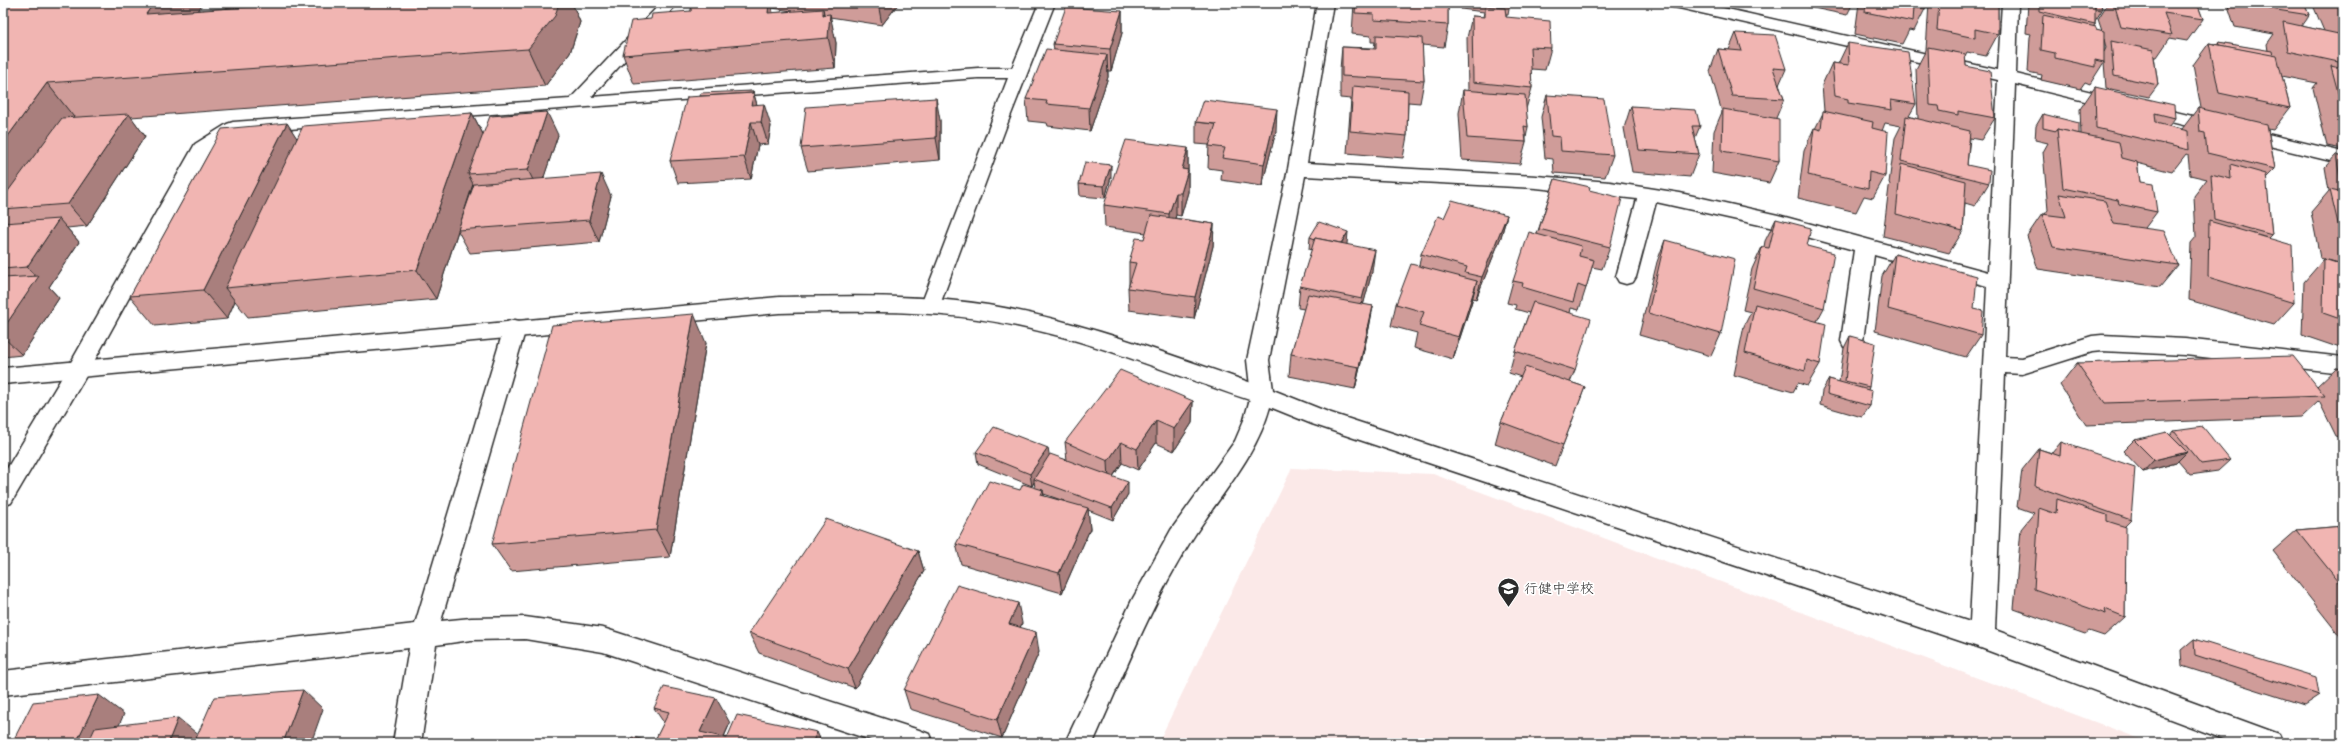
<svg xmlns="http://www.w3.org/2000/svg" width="2346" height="746" font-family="'Balsamiq Sans','Klee One',sans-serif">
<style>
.built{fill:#fbe9e8}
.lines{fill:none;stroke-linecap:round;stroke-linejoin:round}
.minor-casing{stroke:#2b2b2b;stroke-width:3}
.tertiary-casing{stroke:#2b2b2b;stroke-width:3}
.minor{fill:#fff;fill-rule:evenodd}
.tertiary{fill:#fff;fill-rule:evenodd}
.wall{fill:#cf9c99;stroke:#2b2b2b;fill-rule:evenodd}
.shaded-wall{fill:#a97f7d;stroke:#2b2b2b}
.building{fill:#f1b5b2;stroke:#2b2b2b}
.labels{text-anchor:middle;stroke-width:3.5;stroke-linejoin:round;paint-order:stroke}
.poi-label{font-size:14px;fill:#2b2b2b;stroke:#fff;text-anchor:start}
</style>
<rect width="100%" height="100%" fill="#fff"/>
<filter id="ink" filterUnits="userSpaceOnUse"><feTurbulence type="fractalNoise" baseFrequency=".025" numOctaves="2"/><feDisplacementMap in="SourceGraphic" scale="8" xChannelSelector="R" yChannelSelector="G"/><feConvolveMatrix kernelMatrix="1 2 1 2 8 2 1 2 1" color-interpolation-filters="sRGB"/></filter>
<g filter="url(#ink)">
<path class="built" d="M1292,468l141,6 718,269h-993z"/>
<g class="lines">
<defs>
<g id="minor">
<path d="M661,3h17l-87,94 387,-29h34l27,-65h16l-49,124 -68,183 -7,3 -7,-3 -3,-5 87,-227h-30l-741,55 -28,19 -123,224 -75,127 -8,3v-31l67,-111 125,-220 32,-20 6,-2 337,-23z"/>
<path d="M1317,3h16l-26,160 229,13 74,6 70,11 98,22 210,57 10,-192 -319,-72 -6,-1 -2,-4h30l297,67 4,-67h16l-2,71 327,78v12l-328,-80 -10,273 17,1 70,-22 10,-1 83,4 158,18v16l-158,-18 -83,-4 -10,1 -70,22 -17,-1 -10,257 284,104 4,9h-49l-253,-95 -669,-224 -42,-17c-15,53 -53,91 -81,137 -39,63 -66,132 -96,199h-28l67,-143 39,-70 64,-89 9,-21 7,-25 -4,-35 41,-191zM1305,176l231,12 101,11 -21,78 3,5 7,2 7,-2 3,-5 20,-75 122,27 76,21 -13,91 3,6 8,2 8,-2 3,-6 11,-86 113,31 -17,336 -642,-210 -55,-22 -4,-30z"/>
<path d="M515,320l8,2 3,6 -85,293 30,-3 54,-1 78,11 316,102 10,4 4,9h-53l-277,-91 -78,-13 -54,1 -35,5 -15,98h-28l16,-95 -406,47v-24l412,-47 89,-296 3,-6z"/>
</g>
<path id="tertiary" d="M779,297c70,-1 140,-3 209,8 97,16 189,53 282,84l3,6 -3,6 -8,3c-82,-26 -161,-61 -245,-78 -78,-17 -158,-15 -238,-13l-776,71v-16z"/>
</defs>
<use href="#minor" class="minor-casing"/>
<use href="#tertiary" class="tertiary-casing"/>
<use href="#minor" class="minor"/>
<use href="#tertiary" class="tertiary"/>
</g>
<g class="wall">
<path d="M3,3l195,7 106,-7h268l8,19 -10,31 -25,33 -414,31 14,19 -58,90 -20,2 12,14 -30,45 10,11 -37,57 -19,2z"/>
<path d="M692,3h207l-17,22 -52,-8 6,26 -1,25 -201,16 -11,-29 68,-44zM772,8l20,3 -19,2z"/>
<path d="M1354,3h94v22l-4,22 -22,-2 2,36 -4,22 -12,-1 -1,34 -4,22 -56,-5 4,-54 -11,-1v-29l2,-22 32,1 1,-6h-4v-6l-19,-2z"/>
<path d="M1462,3h48l-2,12h-2v2l45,31 -6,22 -14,-1 1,19 -6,21 2,18 -2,11v4l-6,22 -58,-4 -3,-47 4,-23 5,1 -1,-53 5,-22 11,1 1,-5 -23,-3z"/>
<path d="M1799,3h54l-6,12 -48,-10z"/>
<path d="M1859,3h66v6l-11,22 -5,-1 -7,14 -47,-10z"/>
<path d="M1929,3h69v31l-12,22 -19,-4 -2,4 1,10 29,52 -14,22 -11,-2 -3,27 22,18 -14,23 -10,-3 -2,28 -14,22 -66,-17 6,-49 1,-3 -1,-1 6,-45 6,-12 -16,-3 -3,8 3,45 -12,22 -9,-2 -8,16 -58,-14 6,-47 10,-23 1,1 9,-18 -2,-26 10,-22 6,1 10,-21 68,61 -7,12 9,3 -2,-50 10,-19z"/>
<path d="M2028,3h73l1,7 -7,11v3l-1,2 2,3 6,2 -4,-12 10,-16h89l6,16 -16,22 -17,-3 -13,19h-3l4,28 -9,12 -43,-9 -2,-26 -14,22 -5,-2 -5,7 -39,-9 1,-5 -14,-3 2,-35 1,-3 -5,-1zM2104,39l2,9 -2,4z"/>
<path d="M2227,3h77l5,12 -8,11 23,5 -12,-28h31v146l-16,-3 -14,-58 4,-5 -35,-7 8,32 -17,22 -5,-1 7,40 -9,9 6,57 -3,3 25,65 -20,22 -85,-25 2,-57 5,-6 -2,-41 13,-17 -17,-4 -2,-20 -2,-1 -14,18 -35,-9 3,19 17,30 -12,16 33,37 -18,22 -122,-18 -11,-33 15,-22h3l3,-4 -5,-58 5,-9 -13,-3 1,-14 7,-12 36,20h2l-1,-25 15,-22 80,31 -6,8 13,3 16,-21h3l-8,-43 16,-22 7,1 2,-2 50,9 -1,-7 7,-10 -39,-7z"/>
<path d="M1122,11v22l-11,38h-3v6l-18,54 -42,-5 -1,-3 -19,-2 -2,-22 28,-50 -1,-5z"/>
<path d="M1736,33l50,36 -7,16 5,14 -8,19 3,43 -10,22 -57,-10 2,-42 8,-19 -12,-41 8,-22 11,1z"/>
<path d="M753,91l4,14 14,21 -3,18 -10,1 -7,34 -73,4 -8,-22 30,-65z"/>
<path d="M1547,95l66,60 -8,22 -51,-4 -1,-14 -8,-1 -4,-41z"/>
<path d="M1631,106l69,20 -5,12 4,16 -9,23 -58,-5 -8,-44z"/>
<path d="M472,113l11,21 75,1 -15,44 68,17 -12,46 -129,11 -12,-22 -22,68 -188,18 -13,-16 -8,18 -72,7 -25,-30 157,-173 10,16zM473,184l1,1 -12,34z"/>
<path d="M940,120v40l-132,11 -7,-23z"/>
<path d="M1196,122l80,9 -14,55 -41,-6 1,-10 -14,-2 1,-23 -13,-1z"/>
<path d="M1188,148v44l-7,24 -5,-1 -1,3 39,6 -1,22 -19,73 -65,-9 -1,-22 1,-4v-22l15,-23 2,-6 -41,-6 -1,-22z"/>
<path d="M2336,155l7,2v107l-23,-6 -9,-46 18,-21 -4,-24z"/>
<path d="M1111,177l-6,21 -25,-2 -1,-12z"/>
<path d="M1555,179l34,12 21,56 -8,22 -10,-2 -6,21 -7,22 -8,-2 -1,5 5,57 -5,12 15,5 -30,79 -60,-22 6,-22 20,-45 -12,-4 6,-22 14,-38 -14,-4 1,-4 -9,-2 6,-22 24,-47z"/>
<path d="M1507,215l-6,22 -25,62 -3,-1 -20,61 -39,-11 3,-15 -26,-7 5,-22 23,-38 2,-12 23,-36z"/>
<path d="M1776,219l31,27 17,62 -7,13 3,43 -13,22 -9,-3 -5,9 -59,-17 10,-49 7,-14 -8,-2 9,-41 10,-22h2l1,-6z"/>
<path d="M1310,237l37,7h-1l26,28 -9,33 10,1 -4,22 -14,61 -66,-13 2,-22 13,-45 -6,-1 2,-22 12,-36 -3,-1z"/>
<path d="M1665,240l56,94 -10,22 -72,-21 18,-73z"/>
<path d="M1895,254l79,55 7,26 -15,22 -91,-26 7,-55z"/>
<path d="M2324,259l19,6v84l-41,-14 2,-53z"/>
<path d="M1850,336l19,51 -1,3 2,16 -8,11 -42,-12 2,-14 7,-12 10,3 5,-34z"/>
<path d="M706,343l-36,214 -159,14 -19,-27z"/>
<path d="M2077,363l240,23 19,-18 7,1v69l-7,-2 -17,-35 -17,16 -216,8 -26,-40z"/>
<path d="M1193,401l-1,22 -18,28 -18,-8 -18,27 -16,-7 -9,14 15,17 -15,26 -25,-10 2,19 -28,64 -101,-29 -5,-20 64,-54 15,-3 -1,-5 -2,4 -54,-22 -2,-12 73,4 18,4 -2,-18zM1044,494l20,7 -20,-5z"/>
<path d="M2174,431l56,29 -12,11 -28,4 -12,-14 -2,2 -33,9 -20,-21 11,-11 37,-5z"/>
<path d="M2061,442l70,78 -6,6v91l-21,19 -15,-5 -4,3 -71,-25 7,-80 13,-16 -17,-6 5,-37 17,-21 13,4z"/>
<path d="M2343,526v114l-70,-89 24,-21z"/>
<path d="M918,551l6,20 -69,117 -96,-35 -10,-20z"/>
<path d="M1022,623l-2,5 19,24 -37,86 -92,-29 -6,-19z"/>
<path d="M2194,639l125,56 -15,10 -122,-39 -1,-16z"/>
<path d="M654,708l76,15 -6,14 3,1 -73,4 10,-19z"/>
</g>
<g class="shaded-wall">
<path d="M154,3h49l-31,49 -26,-38z"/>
<path d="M559,3h13l8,19 -10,31 -25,33 -17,-37z"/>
<path d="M769,3h1l7,26 -9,-16z"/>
<path d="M878,3h21l-17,22z"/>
<path d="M823,9l5,22 2,-17 6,29 -1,25 -12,-53z"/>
<path d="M1122,11v22l-11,38 -1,-22z"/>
<path d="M1107,55l1,22 -18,54 -1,-23z"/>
<path d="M47,83l30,38 -74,88v-66z"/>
<path d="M753,91l7,24 -9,-10z"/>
<path d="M936,98l4,22v40l-4,-22z"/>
<path d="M764,104l7,22 -3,18 -7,-22z"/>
<path d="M1277,109l-1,22 -14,55 2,-22z"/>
<path d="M547,112l11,23 -19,57 -11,-22z"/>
<path d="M472,113l15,29 -19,32 5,10 -37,115 -19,-29z"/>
<path d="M129,114l16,22 -58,90 -19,-22z"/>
<path d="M751,122l7,23 -7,34 -7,-22z"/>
<path d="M287,123l19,29 -81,136 10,13 -8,18 -24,-29z"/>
<path d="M1188,148v22l-6,-1z"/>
<path d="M1111,165v12l-6,21 -1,-12z"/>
<path d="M1188,170v22l-7,24v-23z"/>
<path d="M601,174l10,22 -12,46 -10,-22z"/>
<path d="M1176,193v22l-7,21v-22z"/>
<path d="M1507,215l-6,22 -25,62 6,-22z"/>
<path d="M3,218l4,4 -4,6z"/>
<path d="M59,219l20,23 -30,45 10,11 -37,57 -19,-18v-8l34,-51 -10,-11z"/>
<path d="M1214,224l-1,22 -19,73 1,-22z"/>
<path d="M1348,232l-1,12 -9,15 2,-13z"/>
<path d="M1375,250l-3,22 -13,49 3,-22z"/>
<path d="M1477,281l-6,23 -18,55 6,-22z"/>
<path d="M1373,306l-4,22 -14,61 4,-22z"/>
<path d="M694,314l12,29 -36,214 -14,-27z"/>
<path d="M1193,401l-1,22 -18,28v-22z"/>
<path d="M1156,421v22l-18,27 -1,-21z"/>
<path d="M1121,442l1,21 -13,19 -1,-21z"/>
<path d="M1048,448l2,11 -16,20v3l-2,4 -2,-12z"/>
<path d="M2187,452l-11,11 -33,9 11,-12z"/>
<path d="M1128,482v12l-15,26 -1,-12z"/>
<path d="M1043,490l3,21 -5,-16z"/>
<path d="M1088,508l2,21 -28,64 -3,-20z"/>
<path d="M918,551l6,20 -69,117 -7,-19z"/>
<path d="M1018,603l4,20 -9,21 -4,-20z"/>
<path d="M1036,632l3,20 -37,86 -5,-18z"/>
<path d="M303,690l20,19 -12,34h-28z"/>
<path d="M99,695l25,19 -13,29h-35z"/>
<path d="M716,698l14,25 -9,20 -21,-11z"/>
<path d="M178,718l23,19 -2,6h-31z"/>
<path d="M817,732l5,11h-10z"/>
</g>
<g class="building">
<path d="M3,3h151l-8,11 158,-11h255l-4,13 -27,33 -481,34 -44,60z"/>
<path d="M692,3h77l-1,10 55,-4v6l7,-1 -2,24 -205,17 8,-34 20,-2 1,-5 39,-3z"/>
<path d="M1356,3h92v22l-74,-5v-6l-19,-1z"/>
<path d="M1866,3h59v6l-11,-2 -1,15 -48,-10z"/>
<path d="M1939,3h59v31l-23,-5v9l-38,-8z"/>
<path d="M2039,3h56v21l-56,-13z"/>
<path d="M2095,3h6l1,7 -7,-1z"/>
<path d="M2114,3h83l6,16 -39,-6 8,22 -51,-8z"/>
<path d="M2250,3h54l5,12 -58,-9z"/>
<path d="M2339,3h4v10z"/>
<path d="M1485,6l20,2 1,9 44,4 1,27 -21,-1 2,41 -59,-6 -1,-66 13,1z"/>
<path d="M1066,7l56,4 -12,38 -57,-5z"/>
<path d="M2043,15l53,12v2l8,2v31l-9,-2v7l-40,-9v-5l-14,-3z"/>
<path d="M2283,22l60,13v28l-55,-12z"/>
<path d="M1736,33l39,2 11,34 -13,-1 11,31 -52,-3 -14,-47 24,2z"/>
<path d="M1376,35l46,3 2,43 -82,-5v-29l34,2z"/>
<path d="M2111,41l42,9 5,35 -44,-9z"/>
<path d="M2218,42l54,9 1,5 -54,-11z"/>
<path d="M1848,43l60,9 8,52 -25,-4 1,10 -44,-7v-4l-13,-3 -3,-33 17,2z"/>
<path d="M2209,43l68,13 13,52 -71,-15z"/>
<path d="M1928,47l37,7 1,12 24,5 5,47 -37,-7v4l-19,-4 -1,-5 -8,-1z"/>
<path d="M1046,49l61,6 -18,53 -43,-4 1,-3 -21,-2z"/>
<path d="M2331,66l12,3v42z"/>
<path d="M1353,86l55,5 -1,45 -57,-5z"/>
<path d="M2095,87l79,18 1,13 -20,-5 1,10 32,8 1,19 -93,-22z"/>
<path d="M1463,90l62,5 3,32 -4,-1 2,16 -59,-4z"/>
<path d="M753,91l-1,2 -52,3 1,-3z"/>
<path d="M754,93l-3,12 13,-1 -3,18h-10l-7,35 -74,4 17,-64z"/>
<path d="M1547,95l57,4 9,56 -52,-4 -1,-14 -9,-1z"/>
<path d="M936,98v40l-135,10 5,-41z"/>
<path d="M1204,100l73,9 -13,55 -42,-6 3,-10 -16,-2 7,-22 -20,-2z"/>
<path d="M1631,106l65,4 4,16h-8l7,28 -60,-4z"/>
<path d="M2198,108l69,16 8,45 -68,-16 -2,-20 -5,-1z"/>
<path d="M1723,109l56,10v42l-57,-10z"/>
<path d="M1823,111l50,11 -1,6 16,4 -3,44 -16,-4 -1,17 -60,-14 6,-47 7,2z"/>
<path d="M547,112l-19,58 -60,4 22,-58z"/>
<path d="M472,113l-55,157 -192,18 78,-162z"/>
<path d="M129,114l-61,90 -65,5v-11l59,-80z"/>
<path d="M2043,114l36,9v11l-22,-5 -1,2 -13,-3z"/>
<path d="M1906,116l64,15 -3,34 23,5 -1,13 -88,-22z"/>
<path d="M287,123l-84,167 -73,6 92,-167z"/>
<path d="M2057,129l62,13 3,16 15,4 3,20 13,2 4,28 -38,-8 -1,-4 -55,-12z"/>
<path d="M1126,140l62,8 -6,21 6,1 -7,23h-5l-7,21 -65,-9z"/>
<path d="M2336,155l7,2v34h-1z"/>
<path d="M1085,162l26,3 -7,21 -25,-2z"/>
<path d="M1901,164l65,17 -3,50 -67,-17z"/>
<path d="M2230,164l36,10 6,61 -58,-16 -3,-45 20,5z"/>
<path d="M601,174l-12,46 -131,10 16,-46z"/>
<path d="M1555,179l35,8 -1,3 33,8 -12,49 -71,-18z"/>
<path d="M2330,190l13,3v44l-2,-1z"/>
<path d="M2059,194l46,7 9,23 50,7 14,34 -125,-18 -11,-33 24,3z"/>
<path d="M1452,200l55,15 -25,62 -17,-4 2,-6 -46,-13 17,-38 6,2z"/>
<path d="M1151,215l63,9 -19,73 -67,-9 8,-25 -7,-1 7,-24 8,1z"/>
<path d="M59,219l-32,48 -24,2v-46z"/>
<path d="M1776,219l35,9 -4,18 27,7 -10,55 -71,-20 9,-41 7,1z"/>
<path d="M2209,221l83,24 2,58 -86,-26z"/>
<path d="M1319,222l29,10 -7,11 -26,-5v1l-5,-2z"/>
<path d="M1529,232l52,14 -2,10 15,4 -8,28 -8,-3 -5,17 -51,-15 1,-4 -10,-2z"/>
<path d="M1315,238l60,12 -13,49 -62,-13z"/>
<path d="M1665,240l70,19 -14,75 -73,-21z"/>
<path d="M1895,254l82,22 -3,33 9,2 -2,24 -93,-26z"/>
<path d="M2324,259l19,6v55l-20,-7z"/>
<path d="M1411,264l66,17 -18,56 -40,-11 5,-14 -28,-8z"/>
<path d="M39,276l-36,53v-51z"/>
<path d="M1308,294l65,12 -14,61 -68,-13z"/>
<path d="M1533,302l58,17 -16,51 -60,-19z"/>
<path d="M1755,304l71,20 -6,40 -13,-4 -2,11 -60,-18z"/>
<path d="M694,314l-38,216 -164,14 60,-219z"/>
<path d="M1850,336l25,7 -6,44 -24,-6z"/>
<path d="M2293,356l32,40 -220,7 -28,-40z"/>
<path d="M1525,367l60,20 -22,58 -62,-23z"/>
<path d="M2336,368l7,1v12z"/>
<path d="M1120,370l73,31 -19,28 -18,-8 -19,28 -16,-7 -13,19 -43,-19z"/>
<path d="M1829,379l43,12 -2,15 -43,-12z"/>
<path d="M994,427l54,21 -18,26 -54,-22z"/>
<path d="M2203,427l27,33 -29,4 -27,-33z"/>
<path d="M2167,432l20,20 -33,8 -20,-20z"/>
<path d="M2061,442l74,25 -4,53 -96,-34 4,-37 21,7z"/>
<path d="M1050,454l78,28 -16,26 -78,-29z"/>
<path d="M989,481l31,9 3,-6 20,6 -2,5 47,13 -29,65 -103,-29z"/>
<path d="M2057,499l50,16v6l19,6 -1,90 -20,-8 1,5 -72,-25 5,-81 17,6z"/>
<path d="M826,519l92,32 -70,118 -99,-36z"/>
<path d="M2343,526v61l-46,-57z"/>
<path d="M957,585l61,18 -9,21 27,8 -39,88 -93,-30z"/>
<path d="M2194,639l122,38 3,18 -124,-40z"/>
<path d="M664,687l52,11 -16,34 27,6 10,-23 80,17 -5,11h-183l3,-6 22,5 15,-30 -15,-4z"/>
<path d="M303,690l-20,53h-89l20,-46z"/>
<path d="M99,695l-23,48h-64l21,-41z"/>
<path d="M178,718l-10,25h-80l7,-15z"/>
</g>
</g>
<defs>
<symbol id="school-pin" viewBox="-11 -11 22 30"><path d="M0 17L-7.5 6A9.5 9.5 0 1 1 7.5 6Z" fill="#2b2b2b" stroke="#fff"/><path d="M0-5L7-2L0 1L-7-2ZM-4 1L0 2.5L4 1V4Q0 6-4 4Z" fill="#fff"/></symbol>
</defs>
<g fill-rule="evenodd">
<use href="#school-pin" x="1496" y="576" width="25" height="34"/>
</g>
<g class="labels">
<g class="poi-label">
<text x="1524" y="593">行健中学校</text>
</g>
</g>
<rect width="2346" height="746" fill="none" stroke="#fff" stroke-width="16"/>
<rect x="8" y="8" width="2330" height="730" fill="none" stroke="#2b2b2b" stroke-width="1.5" filter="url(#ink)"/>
</svg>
